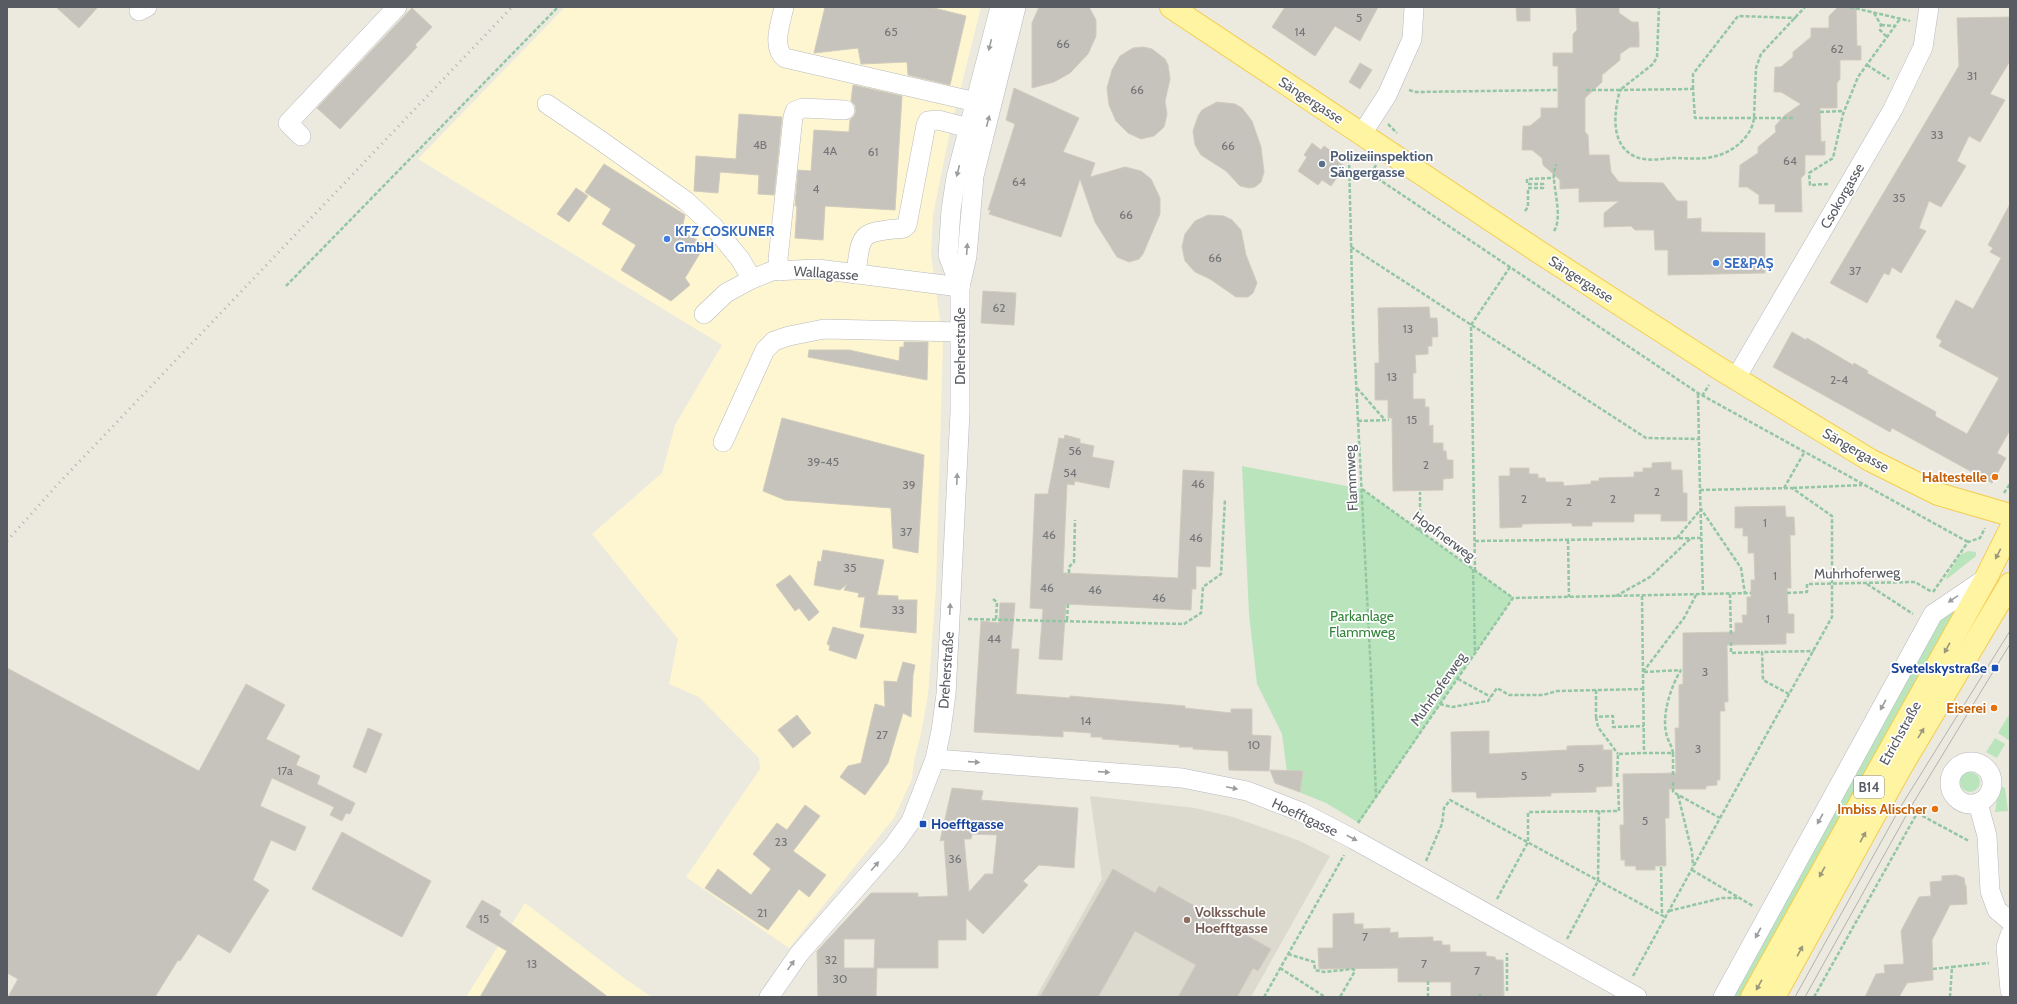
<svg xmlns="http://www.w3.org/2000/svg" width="2017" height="1004" font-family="Cabin,sans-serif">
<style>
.commercial{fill:#fef6d1}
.education{fill:#dcd9ce}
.green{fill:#bae5bc}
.building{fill:#c6c3bc;stroke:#d0cbbd;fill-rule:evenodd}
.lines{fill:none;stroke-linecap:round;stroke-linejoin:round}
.minor-casing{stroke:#b7b9bf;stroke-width:20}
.major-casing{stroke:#f4cd50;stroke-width:24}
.path{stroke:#93c6a3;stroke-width:2.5;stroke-dasharray:4 2;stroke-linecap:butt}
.minor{stroke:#fff;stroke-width:19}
.major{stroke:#fff4a1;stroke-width:22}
.tram{stroke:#b1b2b2;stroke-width:1}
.rail{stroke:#b1b2b2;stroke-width:3;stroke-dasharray:1 5;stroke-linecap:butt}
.oneway{fill:#9b9da0}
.oneway2{fill:#9b987b}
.service-dot{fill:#5c6f8a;stroke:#fff;stroke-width:1.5}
.shop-dot{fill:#3f7fe0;stroke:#fff;stroke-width:1.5}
.food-dot{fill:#e8710a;stroke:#fff;stroke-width:1.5}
.transit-dot{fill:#1a4fb4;stroke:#fff;stroke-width:1.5}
.education-dot{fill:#8d6e63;stroke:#fff;stroke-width:1.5}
.labels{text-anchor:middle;stroke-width:3.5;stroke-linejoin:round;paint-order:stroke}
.number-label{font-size:12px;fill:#747578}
.shield{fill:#fff;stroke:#8a8c90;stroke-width:1}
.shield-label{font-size:13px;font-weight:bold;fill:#585b61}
.street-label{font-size:14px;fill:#585b61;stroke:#fff}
.service-label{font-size:14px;font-weight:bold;fill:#4e5e75;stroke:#fff;text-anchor:start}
.shop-label{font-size:14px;font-weight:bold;fill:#366cbe;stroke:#fff;text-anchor:start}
.food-label{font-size:14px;font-weight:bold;fill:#c56008;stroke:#fff;text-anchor:end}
.park-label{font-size:14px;fill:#32853a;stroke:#fff}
.transit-label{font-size:14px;font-weight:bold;fill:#164399;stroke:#fff;text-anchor:end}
.education-label{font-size:14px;font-weight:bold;fill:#785e54;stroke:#fff;text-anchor:start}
</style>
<rect width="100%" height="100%" fill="#ece9df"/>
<g class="commercial">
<path d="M565,7h416l-31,124 -17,84 -2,40 12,86 -7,247 -8,107 -7,38 -7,28 -2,18 -18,39 -105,130 -103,-71 74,-108 -1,-11 -60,-61 -30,-13 9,-45 -86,-105 70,-61 13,-48 47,-80 -304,-186z"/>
<path d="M525,903l99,75 28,19h-186z"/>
</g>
<path class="education" d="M1090,796l105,12 38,9 67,24 30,15 -79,141h-215l66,-118z"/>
<g class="green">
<path d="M1242,466l120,23 151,109 -154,225 -33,-20 -37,-15 -7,-54 -25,-50 -8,-70z"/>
<path d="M1968,551l8,1v4l-29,23 -1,-2 14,-22z"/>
<path d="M1960,604l-218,393h-14l211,-377z"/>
<path d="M2010,713v28l-12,-8z"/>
<path d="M1995,738l10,6 -8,14 -11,-6z"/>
<circle cx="1970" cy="782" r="10"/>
<path d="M1999,786l6,2 3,23 -13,1z"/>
</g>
<g class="building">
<path d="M56,7h42l-19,21z"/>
<path d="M825,7h105l36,9 -16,69 -42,-10 -1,-13 -46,2 -3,-16 -44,5z"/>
<path d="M1039,7h50l7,13v16l-8,18 -18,19 -16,9 -22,6v-65z"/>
<path d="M1285,7h93l-18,34 -25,-15 -20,30 -43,-29z"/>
<path d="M1516,7h14v14h-13z"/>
<path d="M1576,7h43v6l13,9h6l1,10v15h-9l-10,7v6l-18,15v7l-17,16v34l3,3 1,20h20l2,17 8,10 44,1 14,18h10v18l14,-1v14l64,1v40l-97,2v-25h-13l-1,-20h-19l-4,-4 -27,1v-14l15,-12 -40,1v-14l-19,1v-9l-17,-15 -1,-7 -10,-8h-10l1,-24h7l11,-9v-9h17v-42h-5v-13h20v-19l4,-4z"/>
<path d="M1838,7h18l1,39h4v14h-21v19l-3,4v25h-17l1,34 4,-1v14h-20v19l-4,4 1,34h-27v-8h-16v-9l-12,-8h-8l1,-22 18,-12v-6l18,-15 -1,-6 10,-11 16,-11 -20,-12h-7l1,-25h6l12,-10v-5l18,-15v-9h18v-12z"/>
<path d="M412,8l20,19 -17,18 2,2 -77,82 -23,-21z"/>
<path d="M2010,17v44l-20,33 15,6 -25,42 -11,-6 -12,25 9,5 -25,41 -12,-6 -10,27 7,3 -25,42 -9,-6 -3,8 -5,-2 -17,30 -37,-20 129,-217 -2,-48z"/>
<path d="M1143,47l9,2 13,10 3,6 2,14 -5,22 2,13 -3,13 -10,9 -13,3 -13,-6 -12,-12 -7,-16 -2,-17 5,-18 8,-14 13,-8z"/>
<path d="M1360,63l12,7 -12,19 -11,-7z"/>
<path d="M853,85l49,11 -7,114 -70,-4 -2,34 -28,-2 2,-32h-2l3,-36 13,1 3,-41 35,2 1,-12 4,-4 2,-5 -1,-6 -4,-4z"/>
<path d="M1014,88l65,30 -16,34 32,11 -5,14 35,-10 16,4 10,8 9,19v16l-17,40 -4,5 -10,3 -12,-5 -22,-35 -15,-43 -19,58 -72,-23 2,-4h-3l27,-86 -9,-4z"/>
<path d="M1217,102l18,2 7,4 10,13 9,26 3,25 -3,10 -6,5 -6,1 -9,-2 -14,-15 -25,-16 -6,-10 -2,-14 5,-15 4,-6z"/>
<path d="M739,114l43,3 -8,78 -16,-1 1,-19 -39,-3 -2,21 -24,-2 2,-35 40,3z"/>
<path d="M1312,143l9,7 3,-4 17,12 -3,4 7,4 -14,20 -9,-6 -4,5 -20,-14 9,-14 -3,-2z"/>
<path d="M604,164l81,51 -2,9 6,5 -2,5 18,11 -20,33 5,7 -19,16 -50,-31 15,-25 -34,-21 9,-15 -26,-17z"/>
<path d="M576,188l12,8 -19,26 -12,-8z"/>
<path d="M2010,204v226l-13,23 9,5 -14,25 -100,-55 -2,4 -117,-65 19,-35 14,8 1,-2 46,27 1,-2 14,8 -1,2 69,39 -1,4 32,18 32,-56 -60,-32 3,-5 -6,-4 20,-37 17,9 28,-51 -11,-6 3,-4 -5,-3z"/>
<path d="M1208,215l16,1 8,4 9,10 5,25 11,28 -4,10 -5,4h-12l-26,-18 -15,-7 -10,-11 -3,-14 3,-13 10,-13z"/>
<path d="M983,291l33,2 -2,32 -33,-2z"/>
<path d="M1429,307l1,11h7l1,19h-6v9h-4v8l-13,1 1,18h-3v26h12v8h4v19l4,-1v18h10v8h3l1,9h6v18l-10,1v11l-50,1 -1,-73h-4v-18h-13v-37h4v-8l-1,-47z"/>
<path d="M904,342h24l-1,38 -119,-23 1,-7h40l50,11 1,-14h4z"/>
<path d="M782,418l142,37 -6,98 -25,-5 -2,-40 -106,-8 -22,-9z"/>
<path d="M1065,435l15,4v4l14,3 -2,11 22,4 -5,27 -34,-7 -1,4 -7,-1 -4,89 115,5 5,-108 31,2 -4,95 -14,-1v23h-4l-1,21 -125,-6 -4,56 -23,-1 4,-50 -13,-1 5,-114h13l11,-56 5,1z"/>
<path d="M1671,462v8h11l1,23h4v28h-26v-7h-27v8h-42v4h-20v-3l-50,1v3l-22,1 -1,-52h11v-8h19v6h9v4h7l1,4h17l1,4 27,-2v-3h8v-3l35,-1v-5h9v-4h9v-5z"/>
<path d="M1785,506l1,11h8l1,18h-5l1,53h-4l1,26h6v19h-8v11l-59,1 1,57h-4l1,9h-5v69h-3v5l-11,1v3h-37v29h-4l1,48h-11v4h-19v-4h-11v-6h-4l-1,-35h4l-1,-51 53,-1 -1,-45h4v-43l4,-1v-51l52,-1v-9h8l-1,-8h5v-18h4v-17h4l-1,-27h-6v-17h-5v-8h-8v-21z"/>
<path d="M823,550l61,10 -7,35 21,1v4h19l-1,33 -56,-6 5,-30h-7l1,-4 -15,-3 3,-6 -7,6 -26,-5 4,-24 3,1z"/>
<path d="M790,575l29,37 -10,9 -10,-13 -4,3 -19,-26z"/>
<path d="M1000,603h15l-4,46h8l-3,45 54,4v-2l115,10v2l46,5v-4h21v26l19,1 -2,35 -40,-1 -1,-19 -35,-2v-2h-14l1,-2 -78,-6v-2h-11v-4l-28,-2v6l-89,-5 7,-111 18,2z"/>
<path d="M833,627l31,8 -8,24 -27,-9 1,-4 -3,-2z"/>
<path d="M903,662l12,3 -2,10 -2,42 -8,-4 -15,50 -23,32 -25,-18 8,-11 13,-3 14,-59 10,3 -1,-26 13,1z"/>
<path d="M7,668l192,103 47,-87 39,21 -19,34 34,17 -4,9 24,11 -3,8 38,19 -5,11 -4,-1 -4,8 -12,-6 4,-8 -62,-29 -12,28 46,21 -11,24 -24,-11 -18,40 16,10 -39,63 -32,-19 -18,27 -2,-1 -23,37h-147l10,-18 -11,-6z"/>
<path d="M797,715l14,18 -18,15 -15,-18z"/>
<path d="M368,728l14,6 -16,39 -13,-6z"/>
<path d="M1489,731v23l78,-4v-4l36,-1v5h9v36l-16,1v5l-45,1v3l-42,1 -32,1 -1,-6h-24l-1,-60z"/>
<path d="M1270,770l33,1 -3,21 -25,-9z"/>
<path d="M952,788l31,3 -2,9 97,8 -4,60 -35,-3 -16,16 5,4 -45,49 -17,-16v22h-28v28h-61l-1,29h-58l-1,-46 54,-58h47v4l30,-1 -4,-56 -4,1zM972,834l25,1 -4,39h-8l-16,18 -5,-53h7zM844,939h31l-1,29h-30z"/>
<path d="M805,805l15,11 -27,35 33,24 -17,22 -10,-8 -31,41 -63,-42 13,-19 33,26 20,-26 -18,-15 24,-31 10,7z"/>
<path d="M342,832l89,49 -29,56 -90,-48z"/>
<path d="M1113,869l42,24 4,-7 112,63 -13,22 -5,-3 -16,29h-59l18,-32 -61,-34 -37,66h-58z"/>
<path d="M1956,875l8,3 1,7h1l1,19 -17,1 -18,35 1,40 -26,3 -8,14h-34l11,-23 9,-1 -1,-8 20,-1 -3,-33 18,-34 12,-1 -1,-14 12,-1v-5z"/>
<path d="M482,900l19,11 -2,4 109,82h-128l27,-46 -41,-24z"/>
<path d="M1354,913v11h9v5l27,-1v5l8,-1v6l35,-1v4h9v4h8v7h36v4l9,1 1,3h7l1,37h-53v-15h-53v-14l-79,1 -1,-21h15v-34z"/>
</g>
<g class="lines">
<defs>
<g id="minor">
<path d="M784,7c-3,15 -13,40 1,51l191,44"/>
<path d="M139,11l8,-4"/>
<path d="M547,104l53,36 86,61 28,26 26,32 12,20"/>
<path d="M1362,134l25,-39 25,-56 2,-32"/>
<path d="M301,136l-13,-13 109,-116"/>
<path d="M780,271l-2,-12 15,-142 2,-6 8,-3 42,2"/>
<path d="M856,274c5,-44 5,-41 48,-46l3,-3 19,-100 2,-4 10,-1 31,8"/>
<path d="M960,287l-12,-32 3,-45 5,-33 44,-170"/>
<path d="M704,314l22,-21 26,-14 20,-8 46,-2 142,18"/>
<path d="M1736,378l157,-269 30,-62 6,-40"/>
<path d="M723,442l42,-92 9,-9 15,-5 35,-7 136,3"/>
<path d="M935,759l247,19 65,13 54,21 52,27 284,158"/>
<circle cx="1971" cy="783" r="21"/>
<path d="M1978,803l9,33 3,55 7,19 13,11"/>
<path d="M2010,935l-4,12 4,43"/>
<path d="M769,997l30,-43 95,-109 17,-24 24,-62 6,-28 5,-37 4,-76 10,-206v-125l7,-31 7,-80 42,-169"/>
<path d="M1723,997l210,-383 53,-36"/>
</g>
<g id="major">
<path d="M1171,7l368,245 178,115 153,93 68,34 72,21"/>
<path d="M1752,997l234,-419 24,-48"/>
<path d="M1774,997l127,-230 109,-183"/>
</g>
</defs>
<use href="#minor" class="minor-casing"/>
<use href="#major" class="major-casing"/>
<g class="path">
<path d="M1850,7l60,14"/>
<path d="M1874,13l7,12 -1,5 7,7"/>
<path d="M1881,25l14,1"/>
<path d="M1867,65l22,14"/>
<path d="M1693,89v-15l45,-58 58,2"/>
<path d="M1409,90l7,2 142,-2"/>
<path d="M1586,90h34l33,-26 4,-7 2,-50"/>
<path d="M1820,112l24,-1"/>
<path d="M1793,118h-98l-2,-29 -73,1c-6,22 -10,54 14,66 12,6 27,3 39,2 14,0 30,2 43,-2 17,-4 37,-20 38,-39l2,-49 5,-14 44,-47"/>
<path d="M1388,124l9,9"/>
<path d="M1349,159l4,164 18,351 5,122"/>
<path d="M1376,165l-5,9 327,219 270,149"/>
<path d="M1828,184l-18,1 -1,-12 24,-15 10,-44 15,-37 42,-58"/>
<path d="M1525,211l3,-4v-19h15v-4h-16v-5l27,-1"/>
<path d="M1554,231c8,-12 1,-37 0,-51 -1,-5 1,-11 2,-16"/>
<path d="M1351,247l295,191 53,1"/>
<path d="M286,286l272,-279"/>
<path d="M1357,388l28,32"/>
<path d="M1698,394l2,96 92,-2 40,28v101l-112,201"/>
<path d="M1702,396l7,-11"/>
<path d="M1358,421l31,-1"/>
<path d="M1784,488l20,-35"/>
<path d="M1793,488l69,-3"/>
<path d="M1362,489l151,109"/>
<path d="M1700,490l3,105"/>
<path d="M2004,493l6,-9"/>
<path d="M1420,531v-39"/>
<path d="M1677,538l24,-29 40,59 4,26"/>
<path d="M1568,540l1,57"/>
<path d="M1475,541l227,-3"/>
<path d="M1473,569l2,83"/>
<path d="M1475,571l-4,-246 39,-58"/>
<path d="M1069,573v-6l5,-5 1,-42"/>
<path d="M1867,584l46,30"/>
<path d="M1933,592l35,-50 12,-4 5,-10"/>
<path d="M1787,593l20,-1v-8l108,-2 17,10"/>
<path d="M1730,594l1,42"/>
<path d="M1616,596l34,-19 41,-39"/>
<path d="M1642,596l2,157h29v24"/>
<path d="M993,599l4,3 -1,17"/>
<path d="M968,619l216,5 17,-11 2,-26 18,-13 4,-75"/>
<path d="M1067,620l1,-16"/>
<path d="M1731,642v11l31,-1"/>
<path d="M1643,672l41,-54 12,-23"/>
<path d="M1644,672l37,-2"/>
<path d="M1458,679l33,18"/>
<path d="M1596,690v27l17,-1v11l31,-1"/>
<path d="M1789,694l-26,-14 -1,-28 52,-1"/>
<path d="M1440,704l12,3 36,-6 9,-13 12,7h34l14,-4 87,-2"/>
<path d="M1596,717l2,10 20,27"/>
<path d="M1673,753c-1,-8 -6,-13 -7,-21 -4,-18 5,-46 15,-62"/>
<path d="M1617,777l1,-23 26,-1"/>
<path d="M1678,795l14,57 1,14"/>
<path d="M1917,813l52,28"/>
<path d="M1358,823l155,-225 238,-5"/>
<path d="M1426,861l16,-37 2,-16 6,-8 215,117"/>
<path d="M1661,867l1,48"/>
<path d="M1692,870l61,36"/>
<path d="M1497,899l31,-57v-30l91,-1 -1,-28"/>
<path d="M1669,911l53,-13h18"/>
<path d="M1567,939l31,-58 1,-70"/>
<path d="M1288,954l26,8 1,8 9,2 29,-3 2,2 -15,26"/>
<path d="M1280,968l45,29"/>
<path d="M1933,969l19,-2"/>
<path d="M1633,976l87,-158 -47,-26v-10"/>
<path d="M1507,991v-38"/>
<path d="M1480,994v3"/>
<path d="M1264,997l80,-142"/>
<path d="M1428,997v-18"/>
<path d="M1814,997l102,-182"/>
<path d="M1950,997l2,-30 37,-4"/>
</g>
<use href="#minor" class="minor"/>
<use href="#major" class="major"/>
<g class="tram">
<path d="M1795,997l106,-191 109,-175"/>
<path d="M1805,997l107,-192 98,-161"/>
</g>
<path class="rail" d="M7,541l51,-57 454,-477"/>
</g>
<defs><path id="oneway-solid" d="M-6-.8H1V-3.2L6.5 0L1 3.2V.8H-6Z"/></defs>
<g class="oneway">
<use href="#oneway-solid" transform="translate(990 45) rotate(104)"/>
<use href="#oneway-solid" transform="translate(988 121) rotate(-76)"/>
<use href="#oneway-solid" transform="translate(958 171) rotate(104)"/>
<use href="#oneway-solid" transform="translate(967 249) rotate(-86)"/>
<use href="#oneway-solid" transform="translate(957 479) rotate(-87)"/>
<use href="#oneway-solid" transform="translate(1953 599) rotate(145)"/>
<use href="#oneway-solid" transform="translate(950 609) rotate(-87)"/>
<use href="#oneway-solid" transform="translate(1883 705) rotate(119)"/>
<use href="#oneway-solid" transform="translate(974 762) rotate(4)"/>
<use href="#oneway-solid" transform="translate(1104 772) rotate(4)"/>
<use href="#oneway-solid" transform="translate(1232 788) rotate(12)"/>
<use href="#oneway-solid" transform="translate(1820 819) rotate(119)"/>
<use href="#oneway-solid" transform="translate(1352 838) rotate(28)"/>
<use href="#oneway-solid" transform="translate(875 866) rotate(-49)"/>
<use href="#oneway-solid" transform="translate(1758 933) rotate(119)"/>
<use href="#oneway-solid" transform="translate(791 965) rotate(-55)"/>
</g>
<g class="oneway2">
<use href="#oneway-solid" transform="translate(1998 554) rotate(117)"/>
<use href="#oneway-solid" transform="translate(1947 648) rotate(119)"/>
<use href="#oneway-solid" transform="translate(1921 733) rotate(-59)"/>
<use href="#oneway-solid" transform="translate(1863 837) rotate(-61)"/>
<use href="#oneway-solid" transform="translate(1822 872) rotate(119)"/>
<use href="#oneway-solid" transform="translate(1800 951) rotate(-61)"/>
<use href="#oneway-solid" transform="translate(1759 985) rotate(119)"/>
</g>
<circle class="service-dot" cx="1322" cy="164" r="4"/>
<g class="shop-dot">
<circle cx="667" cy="239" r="4"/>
<circle cx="1716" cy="263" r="4"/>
</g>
<g class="food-dot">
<circle cx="1995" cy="477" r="4"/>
<circle cx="1994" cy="708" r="4"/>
<circle cx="1935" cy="809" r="4"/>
</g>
<g class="transit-dot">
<rect x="1991" y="664" width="8" height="8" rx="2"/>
<rect x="919" y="820" width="8" height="8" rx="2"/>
</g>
<circle class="education-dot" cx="1187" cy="920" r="4"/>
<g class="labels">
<g class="number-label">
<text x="1359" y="22">5</text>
<text x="891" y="36">65</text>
<text x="1300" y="36">14</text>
<text x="1063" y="48">66</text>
<text x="1837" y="53">62</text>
<text x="1972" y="80">31</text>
<text x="1137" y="94">66</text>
<text x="1937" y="139">33</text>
<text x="760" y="149">4B</text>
<text x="1228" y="150">66</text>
<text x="830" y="155">4A</text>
<text x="873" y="156">61</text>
<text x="1790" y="165">64</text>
<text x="1019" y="186">64</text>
<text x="816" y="193">4</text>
<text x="1899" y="202">35</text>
<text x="1126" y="219">66</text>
<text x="1215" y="262">66</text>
<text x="1855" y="275">37</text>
<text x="999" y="312">62</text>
<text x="1408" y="333">13</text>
<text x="1392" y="381">13</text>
<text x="1839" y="384">2-4</text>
<text x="1412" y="424">15</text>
<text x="1075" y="455">56</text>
<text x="823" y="466">39-45</text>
<text x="1426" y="469">2</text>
<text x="1070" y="477">54</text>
<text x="1198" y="488">46</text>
<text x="909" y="489">39</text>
<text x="1657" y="496">2</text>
<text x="1524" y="503">2</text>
<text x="1613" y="503">2</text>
<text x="1569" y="506">2</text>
<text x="1765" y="527">1</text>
<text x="906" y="536">37</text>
<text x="1049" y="539">46</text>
<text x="1196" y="542">46</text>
<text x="850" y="572">35</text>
<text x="1775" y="580">1</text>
<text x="1047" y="592">46</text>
<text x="1095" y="594">46</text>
<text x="1159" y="602">46</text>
<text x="898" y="614">33</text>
<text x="1768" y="623">1</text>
<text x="994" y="643">44</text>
<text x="1705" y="676">3</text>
<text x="1086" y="725">14</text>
<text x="882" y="739">27</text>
<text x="1254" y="749">10</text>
<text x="1698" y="753">3</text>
<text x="1581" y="772">5</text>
<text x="285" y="775">17a</text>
<text x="1524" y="780">5</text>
<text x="1645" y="825">5</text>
<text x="781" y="846">23</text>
<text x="955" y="863">36</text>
<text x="762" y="917">21</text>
<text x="484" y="923">15</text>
<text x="1365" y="941">7</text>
<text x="831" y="964">32</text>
<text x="532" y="968">13</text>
<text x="1424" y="968">7</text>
<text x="1477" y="975">7</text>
<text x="840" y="983">30</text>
</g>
<rect class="shield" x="1854" y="776" width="30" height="22" rx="3"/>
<g class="shield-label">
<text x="1869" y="792">B14</text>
</g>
<g class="street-label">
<text transform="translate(1311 100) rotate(33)" y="5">Sängergasse</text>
<text transform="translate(1842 196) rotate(-60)" y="5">Csokorgasse</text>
<text transform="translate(826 273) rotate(4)" y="5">Wallagasse</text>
<text transform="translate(1581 279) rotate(33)" y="5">Sängergasse</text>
<text transform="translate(960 346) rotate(-90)" y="5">Dreherstraße</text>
<text transform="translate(1856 450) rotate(30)" y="5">Sängergasse</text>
<text transform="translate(1351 478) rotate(-93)" y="5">Flammweg</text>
<text transform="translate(1444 536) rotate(36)" y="5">Hopfnerweg</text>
<text transform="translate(1857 573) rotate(-1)" y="5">Muhrhoferweg</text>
<text transform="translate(946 670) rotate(-86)" y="5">Dreherstraße</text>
<text transform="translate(1438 689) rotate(-55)" y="5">Muhrhoferweg</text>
<text transform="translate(1900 733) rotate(-61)" y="5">Etrichstraße</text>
<text transform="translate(1305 817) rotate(25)" y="5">Hoefftgasse</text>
</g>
<g class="service-label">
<text x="1330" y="161">Polizeiinspektion<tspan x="1330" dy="16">Sängergasse</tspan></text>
</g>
<g class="shop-label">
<text x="675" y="236">KFZ COSKUNER<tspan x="675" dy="16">GmbH</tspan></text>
<text x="1724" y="268">SE&amp;PAŞ</text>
</g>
<g class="food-label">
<text x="1987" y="482">Haltestelle</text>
<text x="1986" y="713">Eiserei</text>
<text x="1927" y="814">Imbiss Alischer</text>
</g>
<g class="park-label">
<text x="1362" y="621">Parkanlage<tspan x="1362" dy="16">Flammweg</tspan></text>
</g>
<g class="transit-label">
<text x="1987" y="673">Svetelskystraße</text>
<text x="931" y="829" text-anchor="start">Hoefftgasse</text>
</g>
<g class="education-label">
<text x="1195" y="917">Volksschule<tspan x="1195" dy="16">Hoefftgasse</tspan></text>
</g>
</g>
<rect width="2017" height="1004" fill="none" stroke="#585b61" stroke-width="16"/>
</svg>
